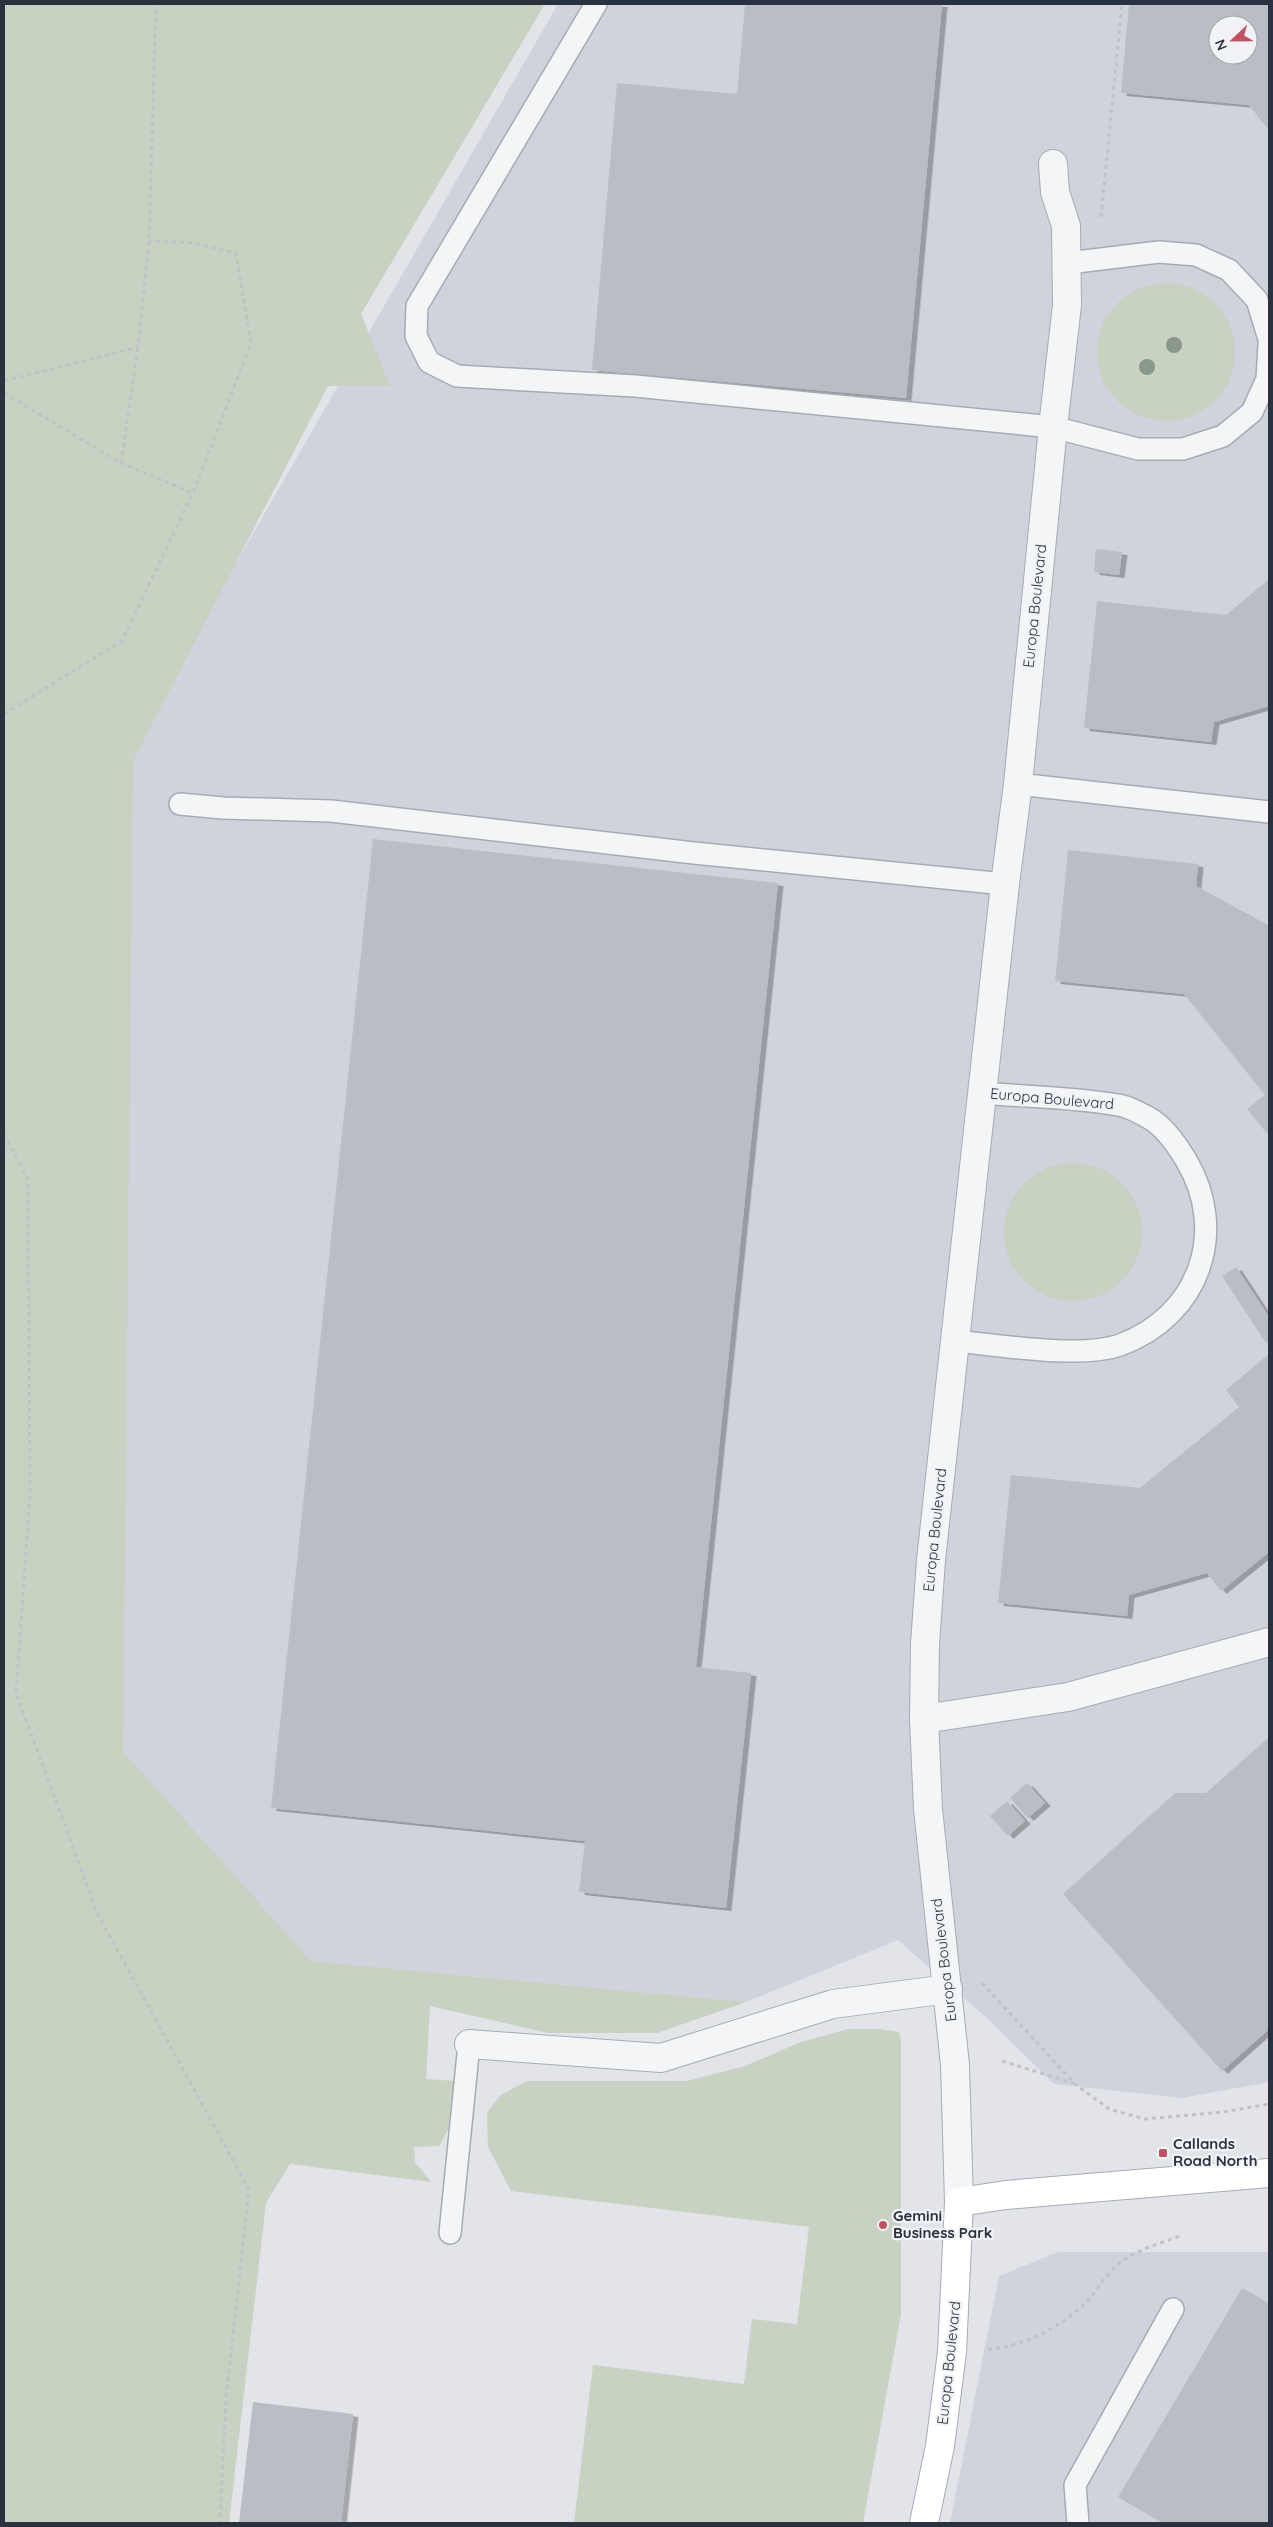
<svg xmlns="http://www.w3.org/2000/svg" width="1273" height="2527" font-family="Quicksand,sans-serif">
<style>
.built{fill:#d0d3db;fill-rule:evenodd}
.green{fill:#c7d2c3}
.building{fill:#b9bec5;fill-rule:evenodd;filter:url(#shadow)}
.lines{fill:none;stroke-linecap:round;stroke-linejoin:round}
.lane-casing{stroke:#a7abb3;stroke-width:24}
.street-casing{stroke:#a7abb3;stroke-width:30}
.secondary-casing{stroke:#a7abb3;stroke-width:30}
.path{stroke:#c0c2c7;stroke-width:3;stroke-dasharray:4 4;stroke-linecap:butt}
.lane{stroke:#f4f5f7;stroke-width:21}
.street{stroke:#f4f5f7;stroke-width:28}
.secondary{stroke:#fff;stroke-width:28}
.tree{fill:#899889}
.poi-dot{fill:#c25262;stroke:#f1f3f6;stroke-width:2}
.labels{text-anchor:middle;stroke-width:4.5;stroke-linejoin:round;paint-order:stroke}
.street-label{font-size:15px;fill:#2b323f;stroke:#f1f3f6}
.poi-label{font-size:15px;font-weight:bold;fill:#2b323f;stroke:#f1f3f6;text-anchor:start}
</style>
<defs>
<filter id="shadow"><feDropShadow dx="5.5" dy="3" stdDeviation="0" flood-color="#0004"/></filter>
</defs>
<rect width="100%" height="100%" fill="#e2e4e9"/>
<g class="built">
<path d="M558,4h711v2078l-87,16 -128,-14 -67,-66 -89,-78 -152,62 -436,-41 -197,-206 9,-994zM1218,25h30v30h-30z"/>
<path d="M1058,2252h211v271h-319l49,-247z"/>
</g>
<g class="green">
<path d="M4,4h541l-184,310 29,72h-62l-195,375 -10,990 188,210 435,41 -89,31h-109l-118,-27 -4,73 29,2 -7,49 -9,16 -25,1 1,15 16,20 -141,-18 -24,39 -37,320h-225z"/>
<circle cx="1166" cy="352" r="69"/>
<circle cx="1073" cy="1232" r="69"/>
<path d="M848,2029h32l19,3 2,10v272l-38,209h-289l19,-158 151,19 8,-65 45,5 12,-97 -298,-36 -23,-44 -1,-35 14,-17 26,-14h160l58,-15 56,-24z"/>
</g>
<g class="building">
<path d="M745,4h197l-36,394 -314,-28 25,-287 120,11z"/>
<path d="M1129,4h140v127l-20,-26 -128,-12zM1218,25h30v30h-30z"/>
<path d="M1096,549l26,3 -3,23 -25,-3z"/>
<path d="M1269,579v127l-55,16 -3,20 -127,-14 13,-127 129,14z"/>
<path d="M373,839l405,44 -82,784 55,6 -25,235 -147,-16 6,-51 -314,-33z"/>
<path d="M1068,850l130,14 -2,22 73,40v210l-22,-27 18,-14 -81,-101 -129,-13z"/>
<path d="M1236,1267l33,50v24l-3,2 -44,-67z"/>
<path d="M1269,1354v198l-48,39 -14,-18 -78,22 -2,21 -129,-13 13,-128 129,13 99,-81 -13,-17z"/>
<path d="M1269,1737v292l-47,42 -159,-177 112,-101h31z"/>
<path d="M1027,1783l18,20 -17,15 -18,-20z"/>
<path d="M1007,1801l18,20 -17,15 -18,-20z"/>
<path d="M1242,2288l27,16v219h-106l-45,-26z"/>
<path d="M253,2402l100,12 -12,109h-102z"/>
</g>
<g class="lines">
<defs>
<g id="lane">
<path d="M596,4l-179,302 -1,30 13,26 28,14 178,10 418,41 85,22h45l40,-13 29,-24 15,-33 2,-35"/>
<path d="M1068,263l91,-11 37,3 33,15 28,30 12,39"/>
<path d="M1018,784l251,28"/>
<path d="M180,804l43,4 108,3 363,42 311,31"/>
<path d="M955,1341c44,4 125,18 165,4 79,-29 109,-113 66,-185 -9,-15 -21,-33 -37,-42 -9,-5 -22,-12 -31,-13 -45,-8 -91,-8 -136,-12"/>
<path d="M450,2233l19,-189"/>
<path d="M1078,2523l-3,-38 98,-176"/>
</g>
<g id="street">
<path d="M924,1719l144,-22 201,-55"/>
<path d="M469,2044l192,14 172,-54 115,-15"/>
<path d="M959,2202l-4,-137 -27,-256 -4,-90 1,-75 6,-84 74,-676 13,-100 35,-357 14,-122 -1,-79 -11,-34 -2,-28"/>
</g>
<path id="secondary" d="M924,2523l16,-77 12,-94 7,-150 47,-7 263,-22"/>
</defs>
<use href="#lane" class="lane-casing"/>
<use href="#street" class="street-casing"/>
<use href="#secondary" class="secondary-casing"/>
<g class="path">
<path d="M1101,217l21,-213"/>
<path d="M4,381l134,-34 11,-106 7,-237"/>
<path d="M4,393l117,70 72,30"/>
<path d="M121,463l17,-116"/>
<path d="M4,714l118,-73 71,-148 58,-150 -15,-90 -43,-10 -44,-2"/>
<path d="M4,1134l24,46 2,315 -14,198 82,222 151,274 -23,209 -6,125"/>
<path d="M982,1983l93,101 34,25 36,10 78,-7 46,-8"/>
<path d="M1002,2061l71,22"/>
<path d="M988,2349c36,-2 76,-23 101,-50 11,-13 19,-28 33,-38 17,-12 40,-18 60,-26"/>
</g>
<use href="#lane" class="lane"/>
<use href="#street" class="street"/>
<use href="#secondary" class="secondary"/>
</g>
<g class="tree">
<circle cx="1174" cy="345" r="8"/>
<circle cx="1147" cy="367" r="8"/>
</g>
<g class="poi-dot">
<rect x="1158" y="2148" width="10" height="10" rx="2.5"/>
<circle cx="883" cy="2225" r="5"/>
</g>
<g class="labels">
<g class="street-label">
<text transform="translate(1035 606) rotate(-84)" y="5">Europa Boulevard</text>
<text transform="translate(1052 1099) rotate(5)" y="5">Europa Boulevard</text>
<text transform="translate(935 1530) rotate(-84)" y="5">Europa Boulevard</text>
<text transform="translate(944 1960) rotate(-97)" y="5">Europa Boulevard</text>
<text transform="translate(949 2363) rotate(-84)" y="5">Europa Boulevard</text>
</g>
<g class="poi-label">
<text x="1173" y="2149">Callands<tspan x="1173" dy="17">Road North</tspan></text>
<text x="893" y="2221">Gemini<tspan x="893" dy="17">Business Park</tspan></text>
</g>
</g>
<rect width="1273" height="2527" fill="none" stroke="#2b323f" stroke-width="10"/>
<g transform="translate(1233 40) rotate(248)"><circle r="24" fill="#f1f3f6" stroke="#a2a6ad"/>
<path d="M0-4L9 19L0 12L-9 19Z" fill="#c25262"/>
<text y="-8" font-size="14" font-weight="bold" text-anchor="middle" fill="#2b323f">N</text>
</g>
</svg>
